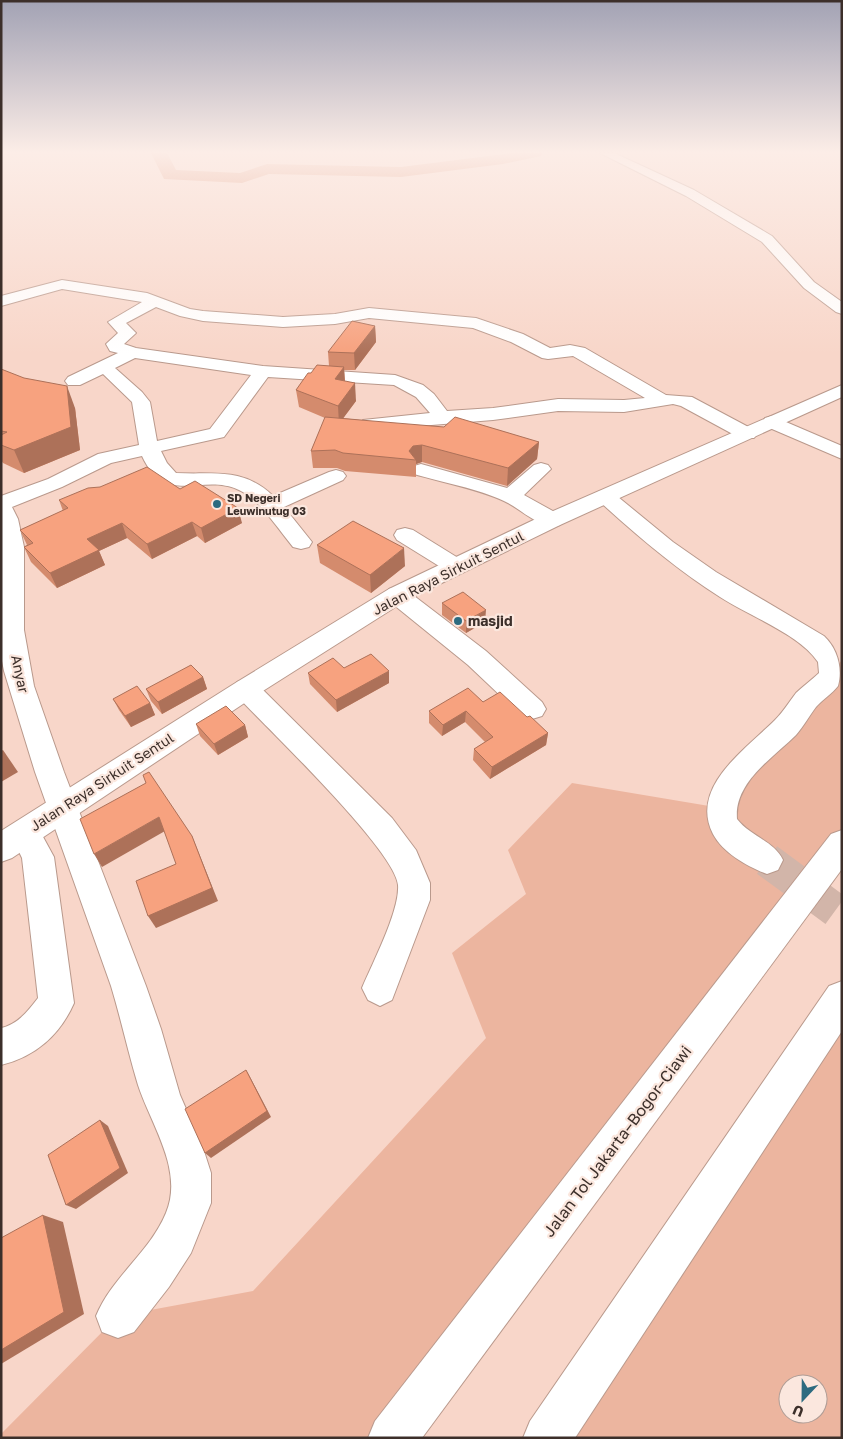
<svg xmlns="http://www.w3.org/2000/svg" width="843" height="1439" font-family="'Golos Text',sans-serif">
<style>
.green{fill:#ecb59f;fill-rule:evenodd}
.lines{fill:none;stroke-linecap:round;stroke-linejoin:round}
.river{fill:#da8866;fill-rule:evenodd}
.minor-tunnel{stroke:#d2b5a9;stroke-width:34;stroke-dasharray:34 17;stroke-linecap:butt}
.minor-casing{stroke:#b9998c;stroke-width:2}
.major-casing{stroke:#b9998c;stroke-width:2}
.highway-casing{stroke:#b9998c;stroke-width:2}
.minor{fill:#fff;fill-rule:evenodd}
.major{fill:#fff;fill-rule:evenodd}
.highway{fill:#fff;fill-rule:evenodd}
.wall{fill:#d48b6d}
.shaded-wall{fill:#ad7159}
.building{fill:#f7a27f;stroke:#ad7159}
.poi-dot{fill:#2c6b80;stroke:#fbe7de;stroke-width:2}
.labels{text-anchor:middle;stroke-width:4.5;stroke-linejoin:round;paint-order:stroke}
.far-poi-label{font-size:11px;font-weight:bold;fill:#3c2f2a;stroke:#fbe7de;text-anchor:start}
.street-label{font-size:14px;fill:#3c2f2a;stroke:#fbe7de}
.poi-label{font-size:14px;font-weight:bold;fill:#3c2f2a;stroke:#fbe7de;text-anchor:start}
.near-street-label{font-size:16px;fill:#3c2f2a;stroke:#fbe7de}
</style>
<rect width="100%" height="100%" fill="#f8d6c9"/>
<g class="green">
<path d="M842,660v184l-450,594h-391v-4l117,-118 135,-25 233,-253 -34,-85 74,-59 -18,-44 64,-67 149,25z"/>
<path d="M842,999v439h-295zM788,1384h30v30h-30z"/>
</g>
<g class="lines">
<path class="river" d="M151,153h16l9,17 64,3 27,-9 134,3 110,-14h32l-2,3 -38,8 -102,13 -132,-3 -27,9 -78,-4z"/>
<path class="minor-tunnel" d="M767,860l75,55"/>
<defs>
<g id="minor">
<path d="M600,153h14l80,37 78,46 42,46 28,20v12l-6,-2 -32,-24 -42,-46 -76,-46z"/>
<path d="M62,280l85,13 43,16 13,2 80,6 52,-3 34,-6 107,10 47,16 27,14 20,-3 15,3 81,47 26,2 62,33 3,4 -3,4h-14l-59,-32 -8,-2 -49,8 -66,-1 -65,9 -123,10 -7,-2 -2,-4 2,-4 67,-7 -14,-16 -22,-12 -126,-8 -44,60 -63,14 6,12 9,10c38,2 67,-6 97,23l56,-24 7,-2 7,2 3,4 -3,4 -59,27 28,35 -3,5 -8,2 -8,-2c-14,-17 -35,-49 -54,-57 -37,-18 -73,18 -97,-34l-31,7 -49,24 -50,20 6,12 6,28v83l10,56 30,86 82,214 15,43 19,66 23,53 8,25v30l-20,50 -22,34 -35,45 -16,6 -16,-6 -6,-16c16,-39 54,-64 70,-103 18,-43 -15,-88 -28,-128 -10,-33 -17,-66 -27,-99l-76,-214 -31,-101 -3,-15v-160l47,-17 50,-25 41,-9 -7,-43 -29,-28 -23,11h-12l-3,-4 3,-4 50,-24 -8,-2 -4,-7 12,-11 -10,-11 34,-20 -80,-13 -61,17v-10zM156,307l24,9 23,5 80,6 52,-3 34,-6 104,10 38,14 31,16 6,1 25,-3 72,42 -21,2 -66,-1 -65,9 -46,3 -13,-17 -11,-9 -28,-10 -132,-9 -127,-18 -12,-4 12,-11 -10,-10zM135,358l116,17 -41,54 -53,12 -7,-39 -8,-10 -27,-24z"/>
<path d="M772,416l70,30v13l-77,-33 -2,-4 2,-4z"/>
<path d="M541,463l7,2 3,4 -27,26 36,20 3,5 -3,5c-21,5 -38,-16 -56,-24 -25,-12 -63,-19 -90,-27l-3,-4 3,-4 7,-2 86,24 27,-23z"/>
<path d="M605,490l7,2 61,50 43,30 108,64c13,12 19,32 14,50 -6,8 -15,13 -22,21 -7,9 -12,19 -20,28 -23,23 -62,47 -59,84 13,17 37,22 46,41l-5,10 -11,4c-19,-7 -44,-21 -54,-40 -24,-47 33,-85 62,-114 8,-8 14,-18 21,-27 7,-7 16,-13 23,-20l-1,-11c-19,-28 -69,-46 -98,-65 -44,-28 -84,-62 -122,-97l-4,-4 4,-4z"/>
<path d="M405,528l8,2 50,31 4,5 -4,5 -8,3 -8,-3 -50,-31 -3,-5 3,-5z"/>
<path d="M397,587l8,2 81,62 56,51 4,7 -4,7 -10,3 -10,-3 -54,-51 -79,-64 -4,-6 4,-6z"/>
<path d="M246,679l9,3 137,136 24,32 14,33v17l-38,100 -12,6 -12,-6 -6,-12c11,-26 38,-78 36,-103 -3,-35 -131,-157 -161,-189l-4,-7 4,-7z"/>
<path d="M25,820l11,4 18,33 20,146c-14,32 -39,54 -73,62v-37c16,-3 27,-17 37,-30l-16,-140 -12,-25 4,-9z"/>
</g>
<path id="major" d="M842,385v12l-282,128 -155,76 -150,95 -243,162 -11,4v-31l236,-149 152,-93 155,-74z"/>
<g id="highway">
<path d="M842,830v39l-420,569h-54l7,-17 456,-587z"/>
<path d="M842,981v50l-267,407h-52l7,-17 299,-435z"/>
</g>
</defs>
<use href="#minor" class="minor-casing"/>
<use href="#major" class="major-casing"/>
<use href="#highway" class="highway-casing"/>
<use href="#minor" class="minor"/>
<use href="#major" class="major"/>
<use href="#highway" class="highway"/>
</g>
<g class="wall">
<path d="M375,326l1,16 -21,28h-11l1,11 11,20 -13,17 196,24 -2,17 -30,27 -85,-24 -6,2v13l-71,-6 -8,-3h-24l-2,-17 14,-33 -26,-11 -3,-17 15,-17 18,-7 -1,-14z"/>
<path d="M1,369l74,39 5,42 -56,23 -21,-10 -2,-3z"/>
<path d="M180,489l62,34 -37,20 -8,-7 -45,23 -25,-21 -28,13 6,14 -48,23 -26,-26 -7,-15 3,-2 -7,-15 43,-19 -4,-11z"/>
<path d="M317,545l88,21 -34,27 -51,-30z"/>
<path d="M442,603l43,19 -19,11 -24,-18z"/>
<path d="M344,668l45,15 -52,29 -27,-28 -2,-11z"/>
<path d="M203,677l4,12 -45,25 -11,-13 -5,-12z"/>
<path d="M113,699l37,4 5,12 -24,12 -12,-17z"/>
<path d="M483,702l44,15 21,16 -2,12 -56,34 -17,-19 1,-11 11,-7 -20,-20 -23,14 -13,-13v-12z"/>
<path d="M196,724l49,1 3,12 -30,18 -18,-19z"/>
</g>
<g class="shaded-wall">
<path d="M375,326l1,16 -21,28 -1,-17z"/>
<path d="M344,367l1,17 -10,-5z"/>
<path d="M355,383l1,18 -17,23 -1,-18z"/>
<path d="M67,386l8,22 5,42 -56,23 -10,-23z"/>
<path d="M539,442l-2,17 -30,27 1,-18z"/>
<path d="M422,445v17l-6,2v-4l-7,-9 4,-5z"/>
<path d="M238,508l4,15 -37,20 -4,-15z"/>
<path d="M192,522l5,14 -45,23 -5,-15z"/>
<path d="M122,523l5,15 -28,13 6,14 -48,23 -7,-15 37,-34z"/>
<path d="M404,548l1,18 -34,27 -1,-18z"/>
<path d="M486,610l-1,12 -19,11v-12z"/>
<path d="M389,671v12l-52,29 -1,-12z"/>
<path d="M203,677l4,12 -45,25 -4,-12z"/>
<path d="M150,703l5,12 -24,12 -6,-11z"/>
<path d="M466,711l-1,11 -23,14 1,-11z"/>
<path d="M245,725l3,12 -30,18 -4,-11z"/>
<path d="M548,733l-2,12 -56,34 2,-12z"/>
<path d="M3,750l15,22 -17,10v-31z"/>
<path d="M159,817l6,14 -63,36 -8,-13z"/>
<path d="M192,836l26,65 -62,27 -8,-12z"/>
<path d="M246,1070l4,7 21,40 -60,41 -6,-5z"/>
<path d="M100,1120l8,6 20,47 -52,36 -10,-4z"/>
<path d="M43,1215l20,7 21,92 -83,50v-14z"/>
</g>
<g class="building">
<path d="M352,321l23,5 -21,27 -26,-1z"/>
<path d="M317,365l27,2 -9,12 20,4 -17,23 -42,-16 12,-17h3z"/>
<path d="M1,369l23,9 43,8 4,41 -57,23 -13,-5v-10l6,-3 -6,-1z"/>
<path d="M325,417l119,10 11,-10 84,25 -31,26 -86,-23 -9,1 -4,5 7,9 -73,-7 -8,-3 -24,1z"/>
<path d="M147,467l33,22 15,-8 43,27 -37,20 -9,-6 -45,22 -25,-21 -35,16 12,11 -49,23 -26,-26 9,-4 -13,-13 48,-22 -9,-8 29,-12 12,-1z"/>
<path d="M353,521l51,27 -34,27 -53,-30z"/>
<path d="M463,592l23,18 -20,11 -24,-18z"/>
<path d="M371,654l18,17 -53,29 -28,-27 25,-15 11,10z"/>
<path d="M191,665l12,12 -45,25 -12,-13z"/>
<path d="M137,686l13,17 -25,13 -12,-17z"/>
<path d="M468,688l15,14 17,-10 27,25 3,-1 18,17 -56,34 -18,-18 19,-12 -27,-26 -23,14 -14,-14z"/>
<path d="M226,706l19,19 -31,19 -18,-20z"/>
<path d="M149,772l43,64 20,52 -64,28 -12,-35 40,-17 -17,-47 -65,37 -14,-35 66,-36 -3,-8z"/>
<path d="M246,1070l21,41 -62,42 -20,-44z"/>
<path d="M100,1120l20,48 -54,37 -18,-50z"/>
<path d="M43,1215l21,97 -63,38v-112z"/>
</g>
<linearGradient id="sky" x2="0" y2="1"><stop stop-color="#a2a2b4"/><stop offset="0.43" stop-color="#fcede7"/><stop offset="1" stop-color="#fcede7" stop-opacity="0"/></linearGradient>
<rect width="843" height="354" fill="url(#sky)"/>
<g class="poi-dot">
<circle cx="217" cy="504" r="5"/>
<circle cx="458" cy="621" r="5"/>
</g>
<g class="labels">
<g class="far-poi-label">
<text x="227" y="502">SD Negeri<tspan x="227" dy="13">Leuwinutug 03</tspan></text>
</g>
<g class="street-label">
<text transform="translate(448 573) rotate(-27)" y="5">Jalan Raya Sirkuit Sentul</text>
<text transform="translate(20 674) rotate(78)" y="5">Anyar</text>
<text transform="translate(102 782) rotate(-33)" y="5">Jalan Raya Sirkuit Sentul</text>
</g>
<g class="poi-label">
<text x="468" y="626">masjid</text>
</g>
<g class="near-street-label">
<text transform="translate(617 1141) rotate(-53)" y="6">Jalan Tol Jakarta–Bogor–Ciawi</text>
</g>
</g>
<rect width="843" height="1439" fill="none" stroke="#3c2f2a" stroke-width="5"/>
<g transform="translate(803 1399) rotate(202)"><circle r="24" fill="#fbe7de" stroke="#af9d96"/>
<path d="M0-4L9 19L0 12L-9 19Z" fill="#2c6b80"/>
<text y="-8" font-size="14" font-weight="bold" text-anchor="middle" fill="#3c2f2a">U</text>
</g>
</svg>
